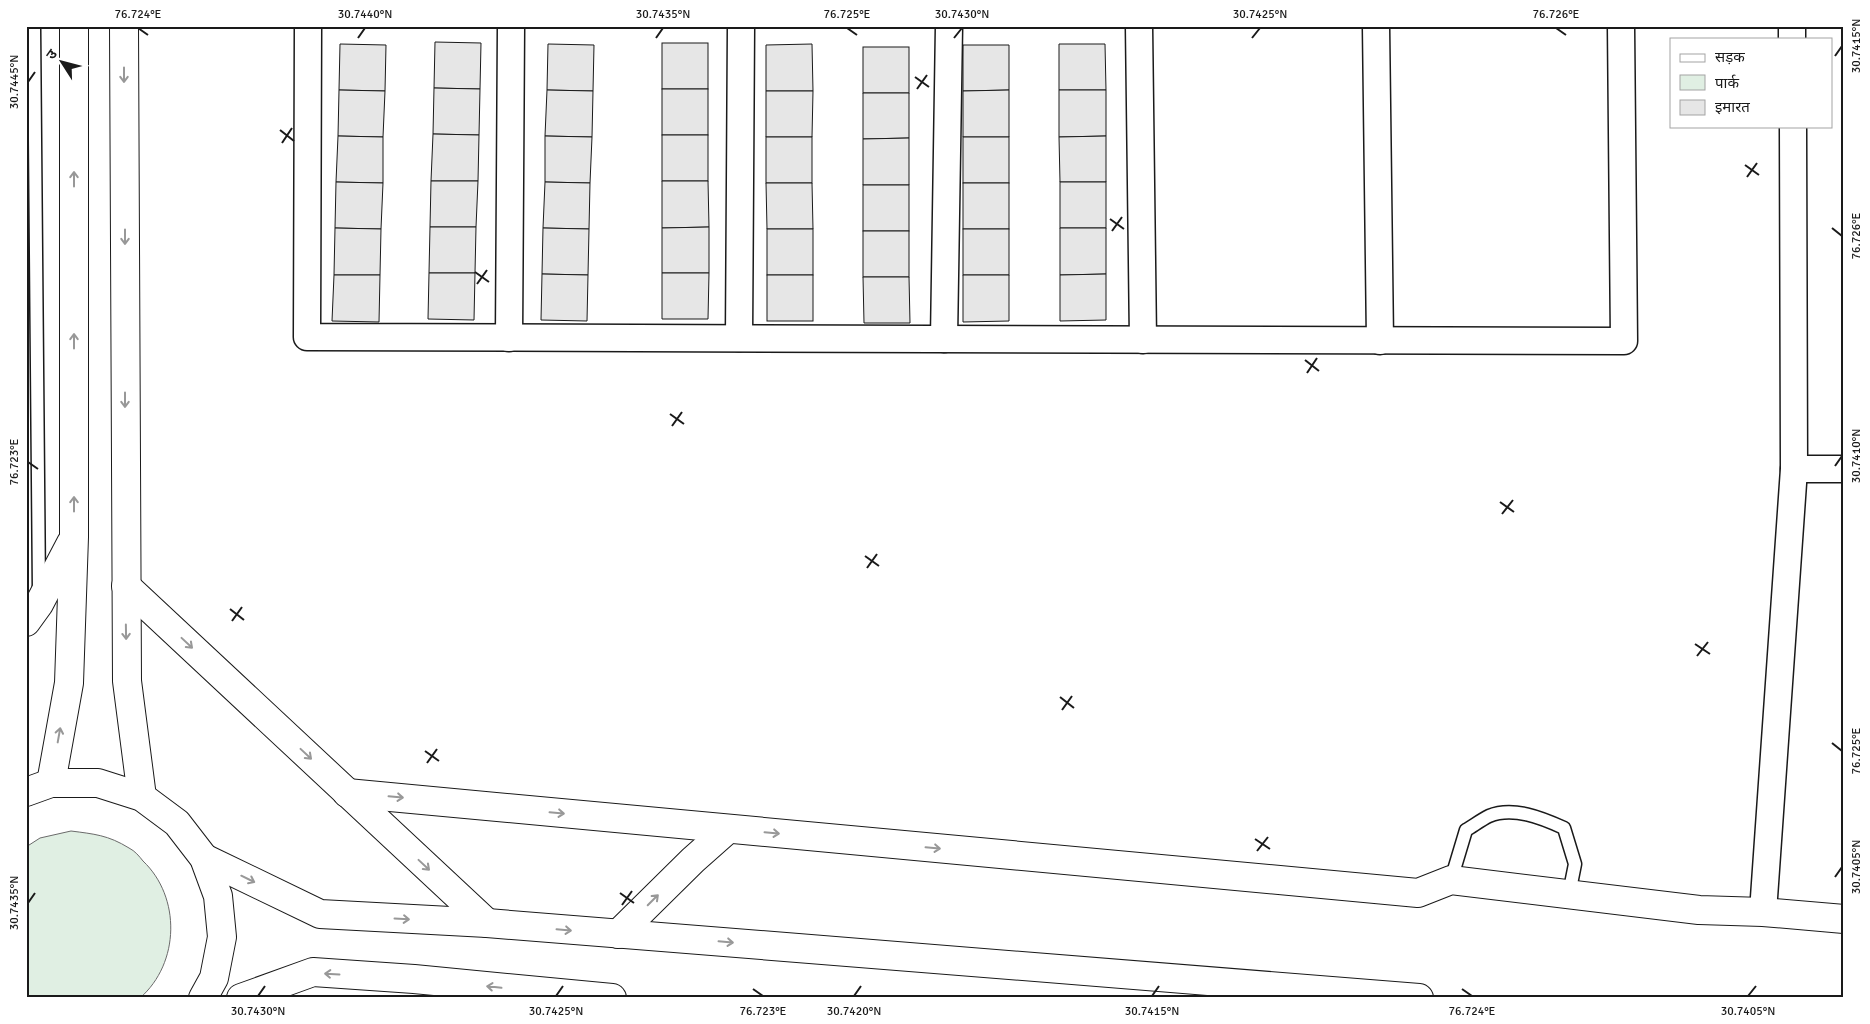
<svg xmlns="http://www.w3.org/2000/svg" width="1870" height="1024" font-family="Signika,'Noto Sans Devanagari',sans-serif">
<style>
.green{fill:#e0efe3;stroke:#6a6a6a}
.building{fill:#e6e6e6;stroke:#1a1a1a}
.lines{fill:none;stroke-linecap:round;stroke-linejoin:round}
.lane-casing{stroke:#1a1a1a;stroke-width:15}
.street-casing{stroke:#1a1a1a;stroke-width:29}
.secondary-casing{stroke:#1a1a1a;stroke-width:30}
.highway-casing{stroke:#1a1a1a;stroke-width:30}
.lane{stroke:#fff;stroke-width:12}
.street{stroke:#fff;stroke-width:26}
.secondary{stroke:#fff;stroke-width:28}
.highway{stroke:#fff;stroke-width:28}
.oneway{stroke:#989898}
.ticks{fill:none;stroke:#1a1a1a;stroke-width:2}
.neatline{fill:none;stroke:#1a1a1a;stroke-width:2}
.ticks-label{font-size:12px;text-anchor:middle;fill:#1a1a1a}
</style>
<rect width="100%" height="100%" fill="#fff"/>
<path class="green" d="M71,831c23,3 37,4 58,17 6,3 10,8 14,13 38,36 37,102 -3,137h-114v-151l14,-9z"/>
<g class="building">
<path d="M435,42l46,1 -1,46 -46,-1z"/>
<rect x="662" y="43" width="46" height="46"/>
<path d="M340,44l46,1 -1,46 -46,-1z"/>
<path d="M548,44l46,1 -1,46 -46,-1z"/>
<path d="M812,44l1,47h-47v-46z"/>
<path d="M1059,44h46l1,46h-47z"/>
<path d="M963,45h46v45l-46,1z"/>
<rect x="863" y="47" width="46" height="46"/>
<path d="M434,88l46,1 -1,46 -46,-1z"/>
<rect x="662" y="89" width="46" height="46"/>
<path d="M339,90l46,1 -2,46 -45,-1z"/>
<path d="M547,90l46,1 -1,46 -47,-1z"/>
<path d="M1009,90v47h-46v-46z"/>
<path d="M1059,90h47v46l-47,1z"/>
<path d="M766,91h47l-1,46h-46z"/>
<path d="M863,93h46v45l-46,1z"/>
<path d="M433,134l46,1 -1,46h-47z"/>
<rect x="662" y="135" width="46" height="46"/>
<path d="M338,136l45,1v46l-47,-1z"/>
<path d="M545,136l47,1 -2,46 -45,-1z"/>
<path d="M1106,136v46h-46l-1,-45z"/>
<rect x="766" y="137" width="46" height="46"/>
<rect x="963" y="137" width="46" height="46"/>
<path d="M909,138v47h-46v-46z"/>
<path d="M431,181h47l-2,46h-46z"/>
<path d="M662,181h46l1,46 -47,1z"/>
<path d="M336,182l47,1 -2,46 -46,-1z"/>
<path d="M545,182l45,1 -1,46 -46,-1z"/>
<rect x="1060" y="182" width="46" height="46"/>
<path d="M766,183h46l1,46h-46z"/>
<rect x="963" y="183" width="46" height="46"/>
<rect x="863" y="185" width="46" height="46"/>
<path d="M430,227h46l-1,46h-46z"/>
<path d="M709,227v46h-47v-45z"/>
<path d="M335,228l46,1 -1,46h-46z"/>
<path d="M543,228l46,1 -1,46 -46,-1z"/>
<path d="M1060,228h46v46l-46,1z"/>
<rect x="767" y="229" width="46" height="46"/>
<rect x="963" y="229" width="46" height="46"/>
<rect x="863" y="231" width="46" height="46"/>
<path d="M429,273h46l-1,47 -46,-1z"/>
<path d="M662,273h47l-1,46h-46z"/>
<path d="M542,274l46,1 -1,46 -46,-1z"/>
<path d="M1106,274v46l-46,1v-46z"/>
<path d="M334,275h46l-1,47 -47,-1z"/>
<rect x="767" y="275" width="46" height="46"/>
<path d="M963,275h46v46l-46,1z"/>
<path d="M863,277h46l1,46h-46z"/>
</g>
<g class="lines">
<defs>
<g id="lane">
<path d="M34,26l5,566"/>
<path d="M1451,880l15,-50c7,-4 15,-10 23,-14 24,-10 53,2 75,12l11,36 -6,30"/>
</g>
<g id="street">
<path d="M308,26l-1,311 1317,4 -3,-315"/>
<path d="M1139,26l4,314"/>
<path d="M1376,26l4,315"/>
<path d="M1792,26v13"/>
<path d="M509,338l2,-312"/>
<path d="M739,338l2,-312"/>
<path d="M944,339l5,-313"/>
<path d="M1794,469h50"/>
<path d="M1763,912l31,-443 -1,-343"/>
</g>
<g id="secondary">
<path d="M124,26l3,655 15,116"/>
<path d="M26,622l13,-18 32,-61"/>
<path d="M51,783l18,-100 5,-146v-511"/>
<path d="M347,793l1071,100 33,-13 248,30 64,2 81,7"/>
</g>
<g id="highway">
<path d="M126,586l361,337"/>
<path d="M26,792l25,-9h47l44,14 35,26 27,35 14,38 4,41 -8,41 -11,20"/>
<path d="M204,858l116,56 167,9 932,75"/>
<path d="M618,934l75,-74 35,-31"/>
<path d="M241,998l72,-26 101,7 198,19"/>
</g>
</defs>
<use href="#lane" class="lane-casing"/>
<use href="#street" class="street-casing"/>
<use href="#secondary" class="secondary-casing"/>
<use href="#highway" class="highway-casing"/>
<use href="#lane" class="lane"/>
<use href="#street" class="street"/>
<use href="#secondary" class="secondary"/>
<use href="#highway" class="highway"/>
</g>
<defs><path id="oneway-shaft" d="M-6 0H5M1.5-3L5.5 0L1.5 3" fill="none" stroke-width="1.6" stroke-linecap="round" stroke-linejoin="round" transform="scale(1.25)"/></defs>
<g class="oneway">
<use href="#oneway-shaft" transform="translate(124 75) rotate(90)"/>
<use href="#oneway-shaft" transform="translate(74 179) rotate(-90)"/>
<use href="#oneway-shaft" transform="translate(125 237) rotate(90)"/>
<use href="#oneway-shaft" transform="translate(74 341) rotate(-90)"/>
<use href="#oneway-shaft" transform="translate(125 400) rotate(90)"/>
<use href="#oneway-shaft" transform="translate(74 504) rotate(-90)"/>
<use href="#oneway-shaft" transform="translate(126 632) rotate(89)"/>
<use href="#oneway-shaft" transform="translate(187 643) rotate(43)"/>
<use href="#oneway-shaft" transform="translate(59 735) rotate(-80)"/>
<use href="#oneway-shaft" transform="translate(306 754) rotate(43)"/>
<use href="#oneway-shaft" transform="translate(396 797) rotate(5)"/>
<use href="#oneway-shaft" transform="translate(557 813) rotate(5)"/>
<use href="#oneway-shaft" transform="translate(772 833) rotate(5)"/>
<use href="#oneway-shaft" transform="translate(933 848) rotate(5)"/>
<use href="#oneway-shaft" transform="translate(424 865) rotate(43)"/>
<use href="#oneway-shaft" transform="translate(248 879) rotate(26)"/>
<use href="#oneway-shaft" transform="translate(653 900) rotate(-45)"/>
<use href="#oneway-shaft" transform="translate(402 919) rotate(3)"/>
<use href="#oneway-shaft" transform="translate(564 930) rotate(5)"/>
<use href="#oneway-shaft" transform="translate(726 942) rotate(5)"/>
<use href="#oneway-shaft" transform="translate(332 974) rotate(-177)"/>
<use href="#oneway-shaft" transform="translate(494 987) rotate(-174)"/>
</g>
<path class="ticks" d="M138,28l10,7M847,28l10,7M1556,28l10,7M358,38l7,-10M656,38l7,-10M954,38l8,-10M1252,38l8,-10M1835,56l7,-10M915,77l14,10M28,82l7,-10M917,89l10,-14M280,130l14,11M282,143l10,-15M1745,165l14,10M1747,177l10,-14M1110,219l14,10M1832,228l10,8M1112,231l10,-14M475,272l14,10M477,284l10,-14M1305,360l14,11M1307,373l10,-15M670,414l14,10M672,426l10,-14M28,462l10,7M1835,466l7,-10M1500,502l14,10M1502,514l11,-14M865,556l14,10M867,568l10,-14M230,609l14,11M232,621l10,-14M1695,644l15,10M1697,656l11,-14M1060,697l14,11M1062,710l10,-14M1832,743l10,8M425,751l14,10M427,763l10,-14M1255,839l15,10M1257,851l11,-14M1835,877l7,-10M620,893l14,10M28,903l7,-10M622,905l10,-14M753,989l10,7M1462,989l10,7M258,996l7,-10M556,996l7,-10M854,996l7,-10M1152,996l7,-10M1748,996l8,-10"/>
<rect width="1870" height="1024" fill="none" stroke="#ffffff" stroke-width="55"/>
<rect x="1670" y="38" width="162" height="90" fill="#ffffff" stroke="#a3a3a3"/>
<rect x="1680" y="54" width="25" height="8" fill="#ffffff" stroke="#a3a3a3"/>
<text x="1715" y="62" font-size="15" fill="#1a1a1a">सड़क</text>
<rect x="1680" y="75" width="25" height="15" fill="#e0efe3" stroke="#a3a3a3"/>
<text x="1715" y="88" font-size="15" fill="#1a1a1a">पार्क</text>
<rect x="1680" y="100" width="25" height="15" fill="#e6e6e6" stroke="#a3a3a3"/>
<text x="1715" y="112" font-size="15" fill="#1a1a1a">इमारत</text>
<g transform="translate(62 62) rotate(306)" stroke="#ffffff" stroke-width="4" paint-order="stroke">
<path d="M0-4L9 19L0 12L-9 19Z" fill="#1a1a1a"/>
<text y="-8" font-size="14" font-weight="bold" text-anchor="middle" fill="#1a1a1a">उ</text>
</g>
<rect x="28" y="28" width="1814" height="968" class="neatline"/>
<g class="ticks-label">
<text x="138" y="18">76.724°E</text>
<text x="365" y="18">30.7440°N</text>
<text x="663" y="18">30.7435°N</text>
<text x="847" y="18">76.725°E</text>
<text x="962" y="18">30.7430°N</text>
<text x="1260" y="18">30.7425°N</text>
<text x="1556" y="18">76.726°E</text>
<text transform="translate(1856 46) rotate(-90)" y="4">30.7415°N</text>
<text transform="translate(14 82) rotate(-90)" y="4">30.7445°N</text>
<text transform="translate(1856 236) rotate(-90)" y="4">76.726°E</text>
<text transform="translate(1856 456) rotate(-90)" y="4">30.7410°N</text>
<text transform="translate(14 462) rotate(-90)" y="4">76.723°E</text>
<text transform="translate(1856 751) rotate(-90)" y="4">76.725°E</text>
<text transform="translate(1856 867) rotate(-90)" y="4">30.7405°N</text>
<text transform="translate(14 903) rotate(-90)" y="4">30.7435°N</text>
<text x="258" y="1015">30.7430°N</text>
<text x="556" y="1015">30.7425°N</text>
<text x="763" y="1015">76.723°E</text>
<text x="854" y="1015">30.7420°N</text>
<text x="1152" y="1015">30.7415°N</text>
<text x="1472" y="1015">76.724°E</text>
<text x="1748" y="1015">30.7405°N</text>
</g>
</svg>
